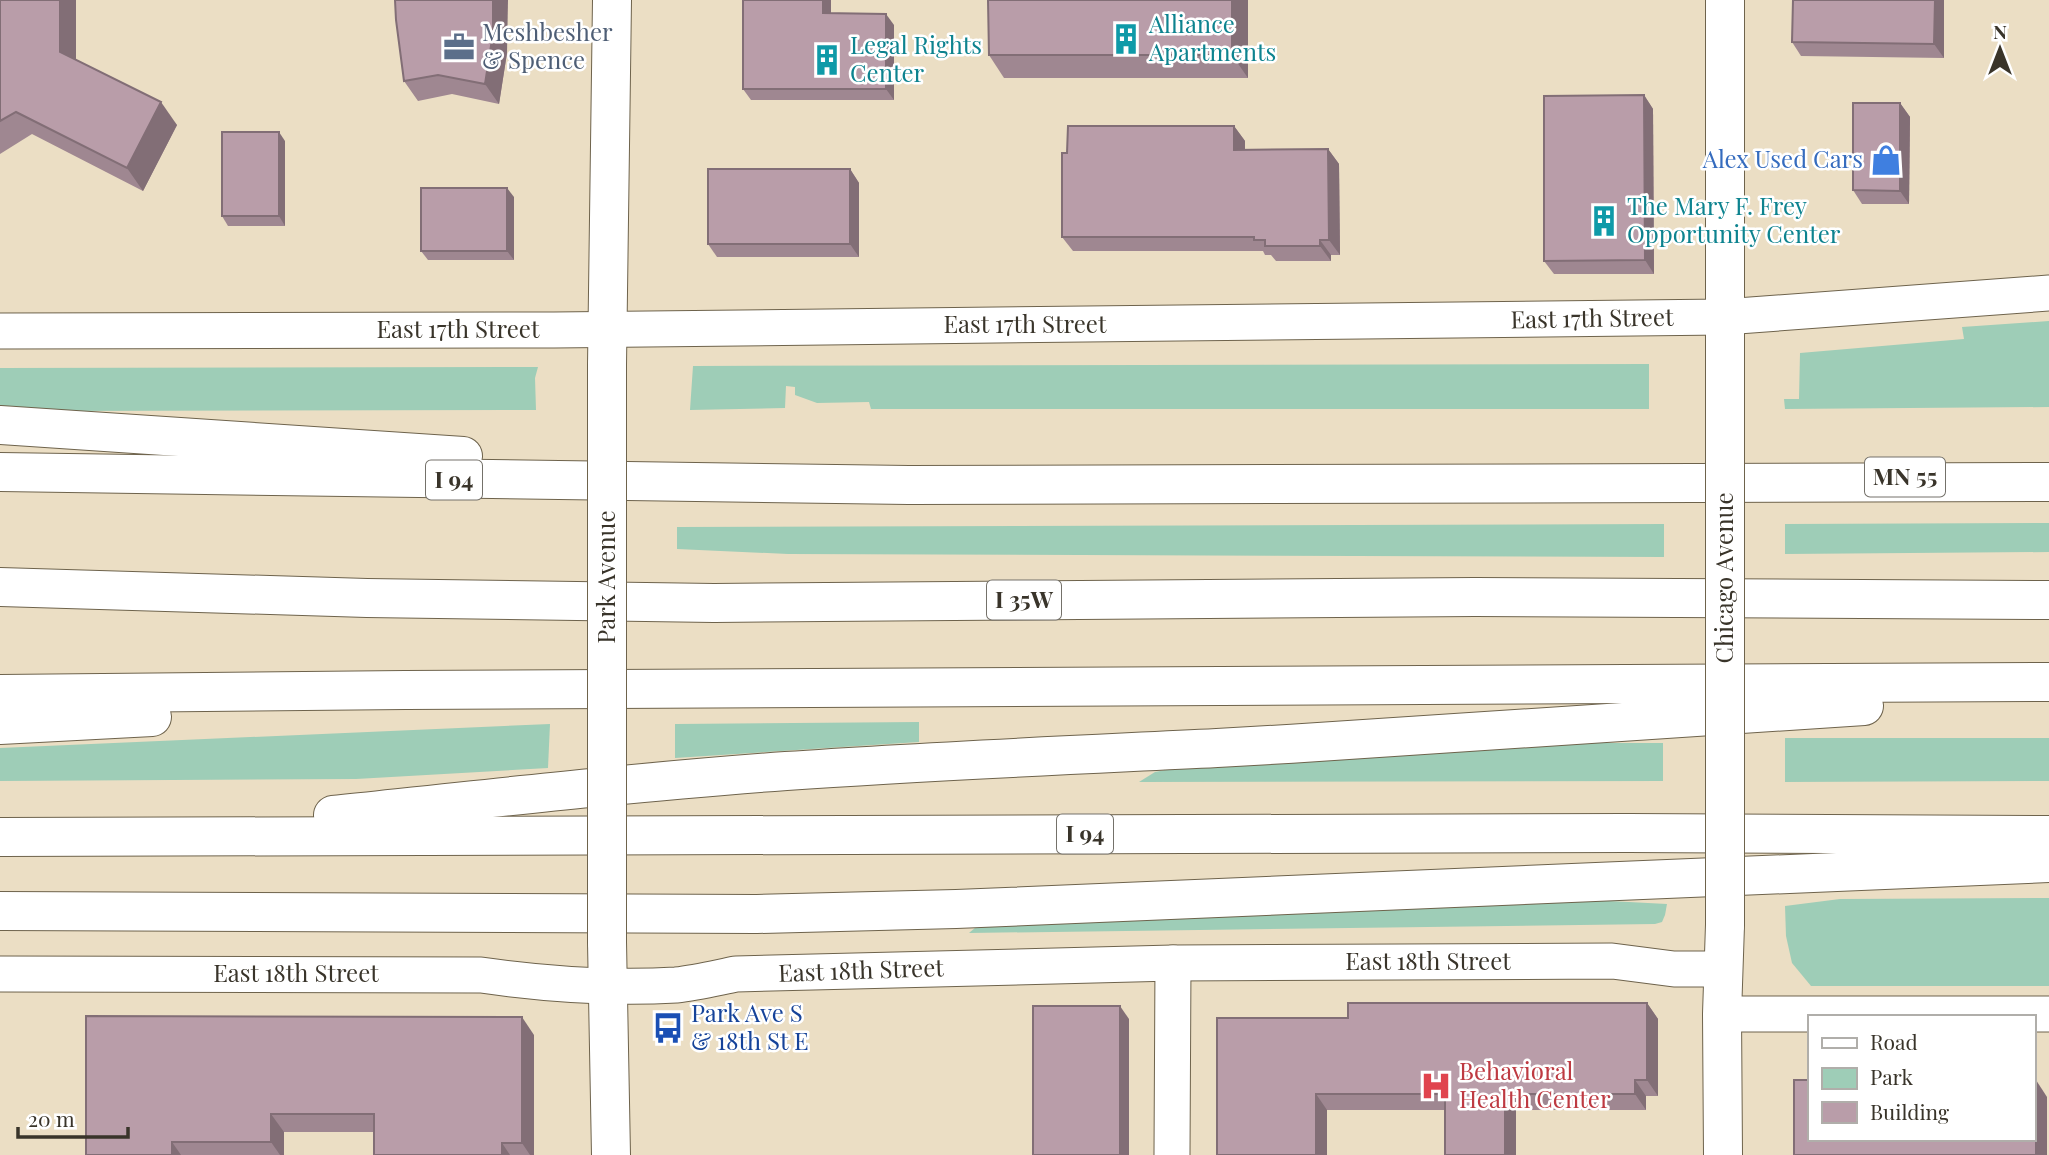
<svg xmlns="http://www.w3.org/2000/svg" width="2049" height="1155" font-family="'Playfair Display',serif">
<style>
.green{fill:#9ecdb7}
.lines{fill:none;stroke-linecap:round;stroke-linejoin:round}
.minor-casing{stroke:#6e634c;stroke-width:37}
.tertiary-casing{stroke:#6e634c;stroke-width:40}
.motorway-casing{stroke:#6e634c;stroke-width:40}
.minor{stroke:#fff;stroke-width:35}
.tertiary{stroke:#fff;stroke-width:38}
.motorway{stroke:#fff;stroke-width:38}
.tertiary-bridge-casing{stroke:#6e634c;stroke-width:40;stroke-linecap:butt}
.tertiary-bridge{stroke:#fff;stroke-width:38}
.wall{fill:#9f8791}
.shaded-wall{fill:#826e76}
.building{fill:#b99da9;stroke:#826e76;stroke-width:2}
.labels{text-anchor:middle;stroke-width:5;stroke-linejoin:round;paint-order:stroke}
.shield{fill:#fff;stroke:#74716a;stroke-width:2}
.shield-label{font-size:23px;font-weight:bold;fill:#39342a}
.culture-label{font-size:24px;fill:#0d838f;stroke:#fff;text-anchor:start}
.service-label{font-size:24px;fill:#4e5e75;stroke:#fff;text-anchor:start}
.shop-label{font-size:24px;fill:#366cbe;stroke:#fff;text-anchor:end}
.street-label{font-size:24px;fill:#39342a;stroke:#fff}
.transit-label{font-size:24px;fill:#164399;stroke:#fff;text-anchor:start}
.health-label{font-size:24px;fill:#be3a42;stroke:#fff;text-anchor:start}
</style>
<rect width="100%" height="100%" fill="#ebdec4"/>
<g class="green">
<path d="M2049,321v86l-264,2 -1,-10h15l1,-46 164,-14 -2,-12z"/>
<path d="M1649,364v45h-778l-2,-7 -52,1 -22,-8v-8l-9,-1 -1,22 -95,2 3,-44z"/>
<path d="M538,367l-3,11 1,32 -480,1 -56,-4v-39z"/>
<path d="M2049,523v29l-264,2v-30z"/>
<path d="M1664,524v33l-876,-3 -111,-5v-22z"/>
<path d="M919,722v20l-244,16v-34z"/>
<path d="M550,724l-2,44 -192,11 -356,2v-33z"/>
<path d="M1785,738h264v43l-264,1z"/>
<path d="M1587,743h76v38l-524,1 16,-10 51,-10z"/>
<path d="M2049,898v88h-238l-19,-23 -6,-27 -1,-30 55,-7z"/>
<path d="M1590,900l77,4 -2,11 -3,7 -7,2 -686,9 13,-11z"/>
</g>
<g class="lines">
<defs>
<g id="minor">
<path d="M0,331l554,-1 1170,-13 325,-24"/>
<path d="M0,974l481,1c64,9 130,14 195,10 20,-2 40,-7 60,-11l437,-11 439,-2 62,8h49"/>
<path d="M1722,1014h327"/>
<path d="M1172,1155l1,-192"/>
</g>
<g id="tertiary">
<path d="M1725,0v362"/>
<path d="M607,365l5,-365"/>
<path d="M607,942l4,213"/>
<path d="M1723,1155l-1,-141 3,-89"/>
</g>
<g id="motorway">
<path d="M0,425l463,31"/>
<path d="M0,472l909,13 1140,-3"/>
<path d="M0,587l367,11 347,5 761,-6 574,3"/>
<path d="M0,694l405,-4 1644,-8"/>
<path d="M0,725l152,-8"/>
<path d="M333,815c151,-16 302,-33 453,-44 144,-10 288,-16 431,-23 216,-12 432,-26 647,-42"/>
<path d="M0,837l1628,-4 421,2"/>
<path d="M0,911l757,3 199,-5 1093,-46"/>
</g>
</defs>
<use href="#minor" class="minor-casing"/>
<use href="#tertiary" class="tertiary-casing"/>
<use href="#motorway" class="motorway-casing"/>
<use href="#minor" class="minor"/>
<use href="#tertiary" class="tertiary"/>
<use href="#motorway" class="motorway"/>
<defs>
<g id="tertiary-bridge">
<path d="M1725,925v-563"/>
<path d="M607,942v-577"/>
</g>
</defs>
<use href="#tertiary-bridge" class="tertiary-bridge-casing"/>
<use href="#tertiary-bridge" class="tertiary-bridge"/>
</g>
<g class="wall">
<path d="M0,0h76v60l101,65 -34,66 -111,-57 -32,20z"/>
<path d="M831,0v13l63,12v75h-143l-8,-11z"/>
<path d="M1248,0v78h-244l-15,-23z"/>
<path d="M1944,0v58l-143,-2 -9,-14z"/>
<path d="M507,53l-8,51 -47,-10 -34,7 -14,-20z"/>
<path d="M1644,95l9,14 1,165h-100l-10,-13z"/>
<path d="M1900,103l10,14 -1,87h-47l-9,-14z"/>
<path d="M1234,126l11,15v9l83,-1 11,15 1,91h-9v6h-55l-5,-6h-6l-2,-4h-190l-11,-14 5,-84z"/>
<path d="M285,141v85h-57l-6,-10z"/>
<path d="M850,169l9,14v74h-142l-9,-13z"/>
<path d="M514,197v63h-86l-7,-9z"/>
<path d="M1647,1003l11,16v77h-12v14h-130v45l-71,-45h-118v45h-110l131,-137z"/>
<path d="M534,1035v120h-160v-23h-90v23h-198z"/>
</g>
<g class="shaded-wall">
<path d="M60,0h16v74l-16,-22z"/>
<path d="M493,0h15l-1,53 -8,51 -14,-20z"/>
<path d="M823,0h8v25l-8,-12z"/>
<path d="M1232,0h16v78l-16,-23z"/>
<path d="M1935,0h9v58l-10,-14z"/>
<path d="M886,14l8,11v75l-8,-11z"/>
<path d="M1644,95l9,14 1,165 -9,-14z"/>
<path d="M161,102l16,23 -34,66 -16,-23z"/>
<path d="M1900,103l10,14 -1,87 -9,-13z"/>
<path d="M1234,126l11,15v24l-11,-15z"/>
<path d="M279,132l6,9v85l-6,-10z"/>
<path d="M1328,149l11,15 1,91 -11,-15z"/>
<path d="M850,169l9,14v74l-9,-13z"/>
<path d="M507,188l7,9v63l-7,-9z"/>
<path d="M1320,240l11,15v6l-11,-15z"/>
<path d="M1647,1003l11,16v77l-11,-16z"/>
<path d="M1120,1006l9,13v136h-9z"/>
<path d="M522,1017l12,18v120h-4l-8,-12z"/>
<path d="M1635,1080l11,16v14l-11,-16z"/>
<path d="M2036,1080l11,17v58h-11z"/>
<path d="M1316,1094l11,16v45h-11z"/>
<path d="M1505,1094l11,16v45h-11z"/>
<path d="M271,1114l13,18v23h-4l-9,-13z"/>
<path d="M172,1142l9,13h-9z"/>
<path d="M502,1143l8,12h-8z"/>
</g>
<g class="building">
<path d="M0,0h60v52l101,50 -34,66 -111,-56 -16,9z"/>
<path d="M395,0h98v33l-8,51 -47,-9 -34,6 -8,-61z"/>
<path d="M743,0h80v13l63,1v75h-143z"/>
<path d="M988,0h244v55h-243z"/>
<path d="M1793,0h142l-1,44 -142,-2z"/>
<path d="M1644,95l1,165 -101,1v-165z"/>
<path d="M1853,103h47v88l-47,-1z"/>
<path d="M1068,126h166v24l94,-1 1,91h-9v6h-55v-6h-11v-3h-192v-84h5z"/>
<rect x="222" y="132" width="57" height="84"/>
<rect x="708" y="169" width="142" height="75"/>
<rect x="421" y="188" width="86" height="63"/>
<path d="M1348,1003h299v77h-12v14h-130v61h-60v-61h-129v61h-99v-137h131z"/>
<rect x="1033" y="1006" width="87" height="149"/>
<path d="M86,1016l436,1v126h-20v12h-128v-41h-103v28h-99v13h-86z"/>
<path d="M1794,1080h15v59h224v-59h3v75h-242z"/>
</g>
<defs>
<symbol id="building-bare" viewBox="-9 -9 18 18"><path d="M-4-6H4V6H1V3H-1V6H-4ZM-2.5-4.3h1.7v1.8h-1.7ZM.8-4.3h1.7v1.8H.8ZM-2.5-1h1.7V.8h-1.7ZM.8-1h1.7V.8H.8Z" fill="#0f9aa8" stroke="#fff" stroke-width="2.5" paint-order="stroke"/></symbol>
<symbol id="office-bare" viewBox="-9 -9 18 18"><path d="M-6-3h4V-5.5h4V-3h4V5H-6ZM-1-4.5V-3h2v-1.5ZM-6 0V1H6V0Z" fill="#5c6f8a" stroke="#fff" stroke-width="2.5" paint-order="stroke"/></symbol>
<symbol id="shop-bare" viewBox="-9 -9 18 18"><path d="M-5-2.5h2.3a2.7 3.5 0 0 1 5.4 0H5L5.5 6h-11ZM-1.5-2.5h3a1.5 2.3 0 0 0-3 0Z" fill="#3f7fe0" stroke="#fff" stroke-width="2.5" paint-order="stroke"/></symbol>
<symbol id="bus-bare" viewBox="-9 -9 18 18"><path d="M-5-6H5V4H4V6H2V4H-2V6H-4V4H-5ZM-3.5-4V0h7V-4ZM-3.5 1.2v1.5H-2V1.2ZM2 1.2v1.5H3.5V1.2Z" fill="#1a4fb4" stroke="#fff" stroke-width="2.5" paint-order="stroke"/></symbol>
<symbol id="hospital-bare" viewBox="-9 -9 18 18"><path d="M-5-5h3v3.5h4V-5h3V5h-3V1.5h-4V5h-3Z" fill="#e0444e" stroke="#fff" stroke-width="2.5" paint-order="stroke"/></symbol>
</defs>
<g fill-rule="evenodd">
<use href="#building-bare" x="1104" y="17" width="44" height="44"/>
<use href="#office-bare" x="437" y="25" width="44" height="44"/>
<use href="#building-bare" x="805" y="38" width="44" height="44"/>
<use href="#shop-bare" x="1864" y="138" width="44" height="44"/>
<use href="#building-bare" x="1582" y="199" width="44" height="44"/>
<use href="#bus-bare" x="646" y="1006" width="44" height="44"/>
<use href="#hospital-bare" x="1414" y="1064" width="44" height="44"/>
</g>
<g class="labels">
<g class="shield">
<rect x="1865" y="457.5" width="80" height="39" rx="5"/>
<rect x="426" y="460.5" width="56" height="39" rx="5"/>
<rect x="987" y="580.5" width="74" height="39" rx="5"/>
<rect x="1057" y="814.5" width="56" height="39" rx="5"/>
</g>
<g class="shield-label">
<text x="1905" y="485">MN 55</text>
<text x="454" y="488">I 94</text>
<text x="1024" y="608">I 35W</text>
<text x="1085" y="842">I 94</text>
</g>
<g class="culture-label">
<text x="1149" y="33">Alliance<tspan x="1149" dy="28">Apartments</tspan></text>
<text x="850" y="54">Legal Rights<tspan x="850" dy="28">Center</tspan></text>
<text x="1627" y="215">The Mary F. Frey<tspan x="1627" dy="28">Opportunity Center</tspan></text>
</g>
<g class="service-label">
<text x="482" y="41">Meshbesher<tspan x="482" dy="28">&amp; Spence</tspan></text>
</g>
<g class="shop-label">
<text x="1863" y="168">Alex Used Cars</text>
</g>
<g class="street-label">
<text transform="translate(1592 319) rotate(-1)" y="8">East 17th Street</text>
<text x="1025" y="333">East 17th Street</text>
<text x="458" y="338">East 17th Street</text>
<text transform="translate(607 577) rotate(-90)" y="8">Park Avenue</text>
<text transform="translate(1725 578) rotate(-90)" y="8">Chicago Avenue</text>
<text x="1428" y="970">East 18th Street</text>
<text transform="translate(861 971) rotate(-2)" y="8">East 18th Street</text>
<text x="296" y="982">East 18th Street</text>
</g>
<g class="transit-label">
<text x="691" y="1022">Park Ave S<tspan x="691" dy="28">&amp; 18th St E</tspan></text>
</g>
<g class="health-label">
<text x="1459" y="1080">Behavioral<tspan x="1459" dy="28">Health Center</tspan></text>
</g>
</g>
<rect x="1808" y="1015" width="228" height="126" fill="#ffffff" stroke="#b0aeaa" stroke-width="2"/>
<rect x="1822" y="1038" width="35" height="10" fill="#ffffff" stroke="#b0aeaa" stroke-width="2"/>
<text x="1870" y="1050" font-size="21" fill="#39342a">Road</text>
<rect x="1822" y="1068" width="35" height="21" fill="#9ecdb7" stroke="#b0aeaa" stroke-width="2"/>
<text x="1870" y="1085" font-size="21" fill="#39342a">Park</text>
<rect x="1822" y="1102" width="35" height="21" fill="#b99da9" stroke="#b0aeaa" stroke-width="2"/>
<text x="1870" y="1120" font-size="21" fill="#39342a">Building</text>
<g transform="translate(2000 49)" stroke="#ffffff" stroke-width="5" paint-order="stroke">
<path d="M0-5L12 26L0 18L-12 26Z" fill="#39342a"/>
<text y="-10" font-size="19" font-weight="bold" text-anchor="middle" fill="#39342a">N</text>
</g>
<path d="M18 1127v10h110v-10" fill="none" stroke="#39342a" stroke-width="3.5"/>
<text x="28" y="1127" font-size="21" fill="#39342a" stroke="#ffffff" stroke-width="5" paint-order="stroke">20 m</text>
</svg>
